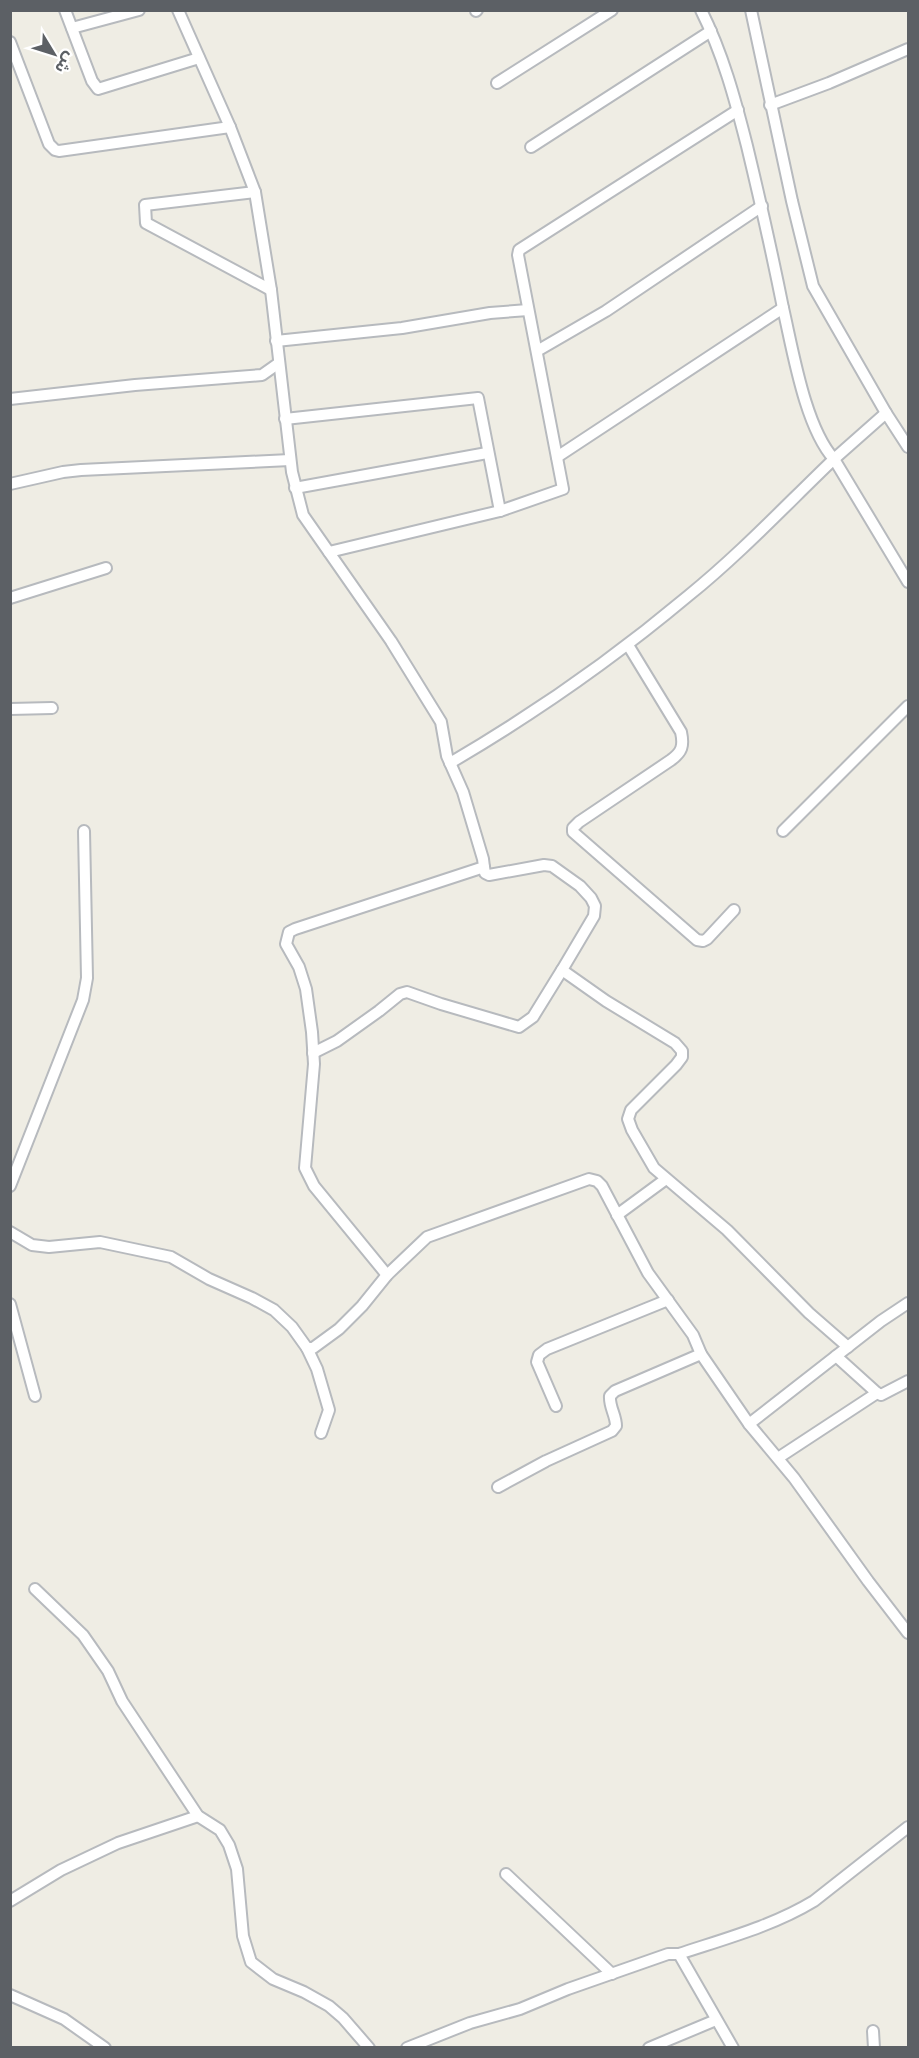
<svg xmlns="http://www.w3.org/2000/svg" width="919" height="2058" font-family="Overpass,'Noto Sans Arabic',sans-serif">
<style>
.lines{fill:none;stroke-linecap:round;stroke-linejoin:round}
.minor-casing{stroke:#b7babe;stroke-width:14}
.minor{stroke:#fff;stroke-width:10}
</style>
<rect width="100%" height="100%" fill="#efede4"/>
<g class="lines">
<defs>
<g id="minor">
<path d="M65,10l27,71 6,8 101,-31"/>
<path d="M178,10l52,117 25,65 16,98 21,182 11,43 88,126 50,81 6,34 16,36 20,67 1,8 -189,62 -6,3 -3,12 13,23 7,22 6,43 2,32 -9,104 9,18 73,89"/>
<path d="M701,10c22,44 34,89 46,136 13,54 25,107 36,162"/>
<path d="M751,10l41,191 21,85 73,127"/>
<path d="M476,11l1,-1"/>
<path d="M72,28l67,-18"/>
<path d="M10,42l39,102 6,6 4,1 171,-24"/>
<path d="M497,83l115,-73"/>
<path d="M770,105l59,-22 79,-34"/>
<path d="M531,147l180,-116"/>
<path d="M255,192l-110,13 1,18 125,67"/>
<path d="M276,341l126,-13 88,-15 38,-3"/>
<path d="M537,351l69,-40 156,-105"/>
<path d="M10,399l125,-14 127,-10 17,-12"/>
<path d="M285,419l193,-21 22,113"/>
<path d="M557,457l226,-149c10,43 22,119 51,151l52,-46 22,34"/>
<path d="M10,484l53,-12 18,-2 209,-10"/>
<path d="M295,488l192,-35"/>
<path d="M329,552l171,-41 63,-22 -45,-234 1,-5 219,-140"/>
<path d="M10,598l96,-30"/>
<path d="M628,645l53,87c3,14 1,20 -10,28l-92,62 -6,6v4l124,108 6,1 4,-2 27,-29"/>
<path d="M10,709l42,-1"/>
<path d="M450,763c84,-49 164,-105 238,-167 52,-42 98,-91 146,-137l74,123"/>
<path d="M783,831l125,-125"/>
<path d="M484,867l1,6 4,2 55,-10 8,1 28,20 11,12 4,8 -1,10 -32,54 44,31 69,42 7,8v6l-6,8 -45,45 -3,9 4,11 22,38 73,62 82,83 39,34"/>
<path d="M313,1053l24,-12 42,-30 21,-17 7,-2 34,12 78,23 14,-10 29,-47"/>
<path d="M10,1186l73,-186 4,-22 -3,-147"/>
<path d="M617,1215l49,-36"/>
<path d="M10,1232l22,13 17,2 51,-5 71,15 38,22 43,19 22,12 18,17 15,21h6l26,-19 23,-23 25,-31 40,-38 162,-58 8,2 5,5 46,87 45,62 8,19 48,70 45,54 74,103 40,52"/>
<path d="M10,1304l25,92"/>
<path d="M307,1348l10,21 12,41 -8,23"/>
<path d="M877,1393l4,2 27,-14"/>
<path d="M556,1406l-19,-44 2,-7 8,-6 121,-49"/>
<path d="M749,1424l132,-103 27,-18"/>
<path d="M778,1458l99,-65 -41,-37"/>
<path d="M498,1487l48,-26 66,-30 4,-5c0,-11 -7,-19 -6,-30l5,-5 86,-37"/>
<path d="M35,1589l48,46 25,36 14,30 76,115 22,14 9,15 8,24 6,67 8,26 22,17 31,13 25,14 14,12 26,30"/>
<path d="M506,1874l106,100"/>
<path d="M10,1901l51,-31 57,-27 80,-27"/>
<path d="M679,1954l54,94"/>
<path d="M10,1995l54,24 41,29"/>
<path d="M873,2031l1,17"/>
<path d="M407,2048l63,-25 50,-14 48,-20 100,-35h11c45,-15 94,-28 135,-53l94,-74"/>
<path d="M649,2048l67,-28"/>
</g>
</defs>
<use href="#minor" class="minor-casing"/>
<use href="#minor" class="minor"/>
</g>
<rect width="919" height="2058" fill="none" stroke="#5c6065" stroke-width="24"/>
<g transform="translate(54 54) rotate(128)" stroke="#ffffff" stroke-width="4.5" paint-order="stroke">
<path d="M0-4.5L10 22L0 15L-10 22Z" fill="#5c6065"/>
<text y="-9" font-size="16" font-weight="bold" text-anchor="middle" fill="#5c6065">ش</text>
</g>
</svg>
